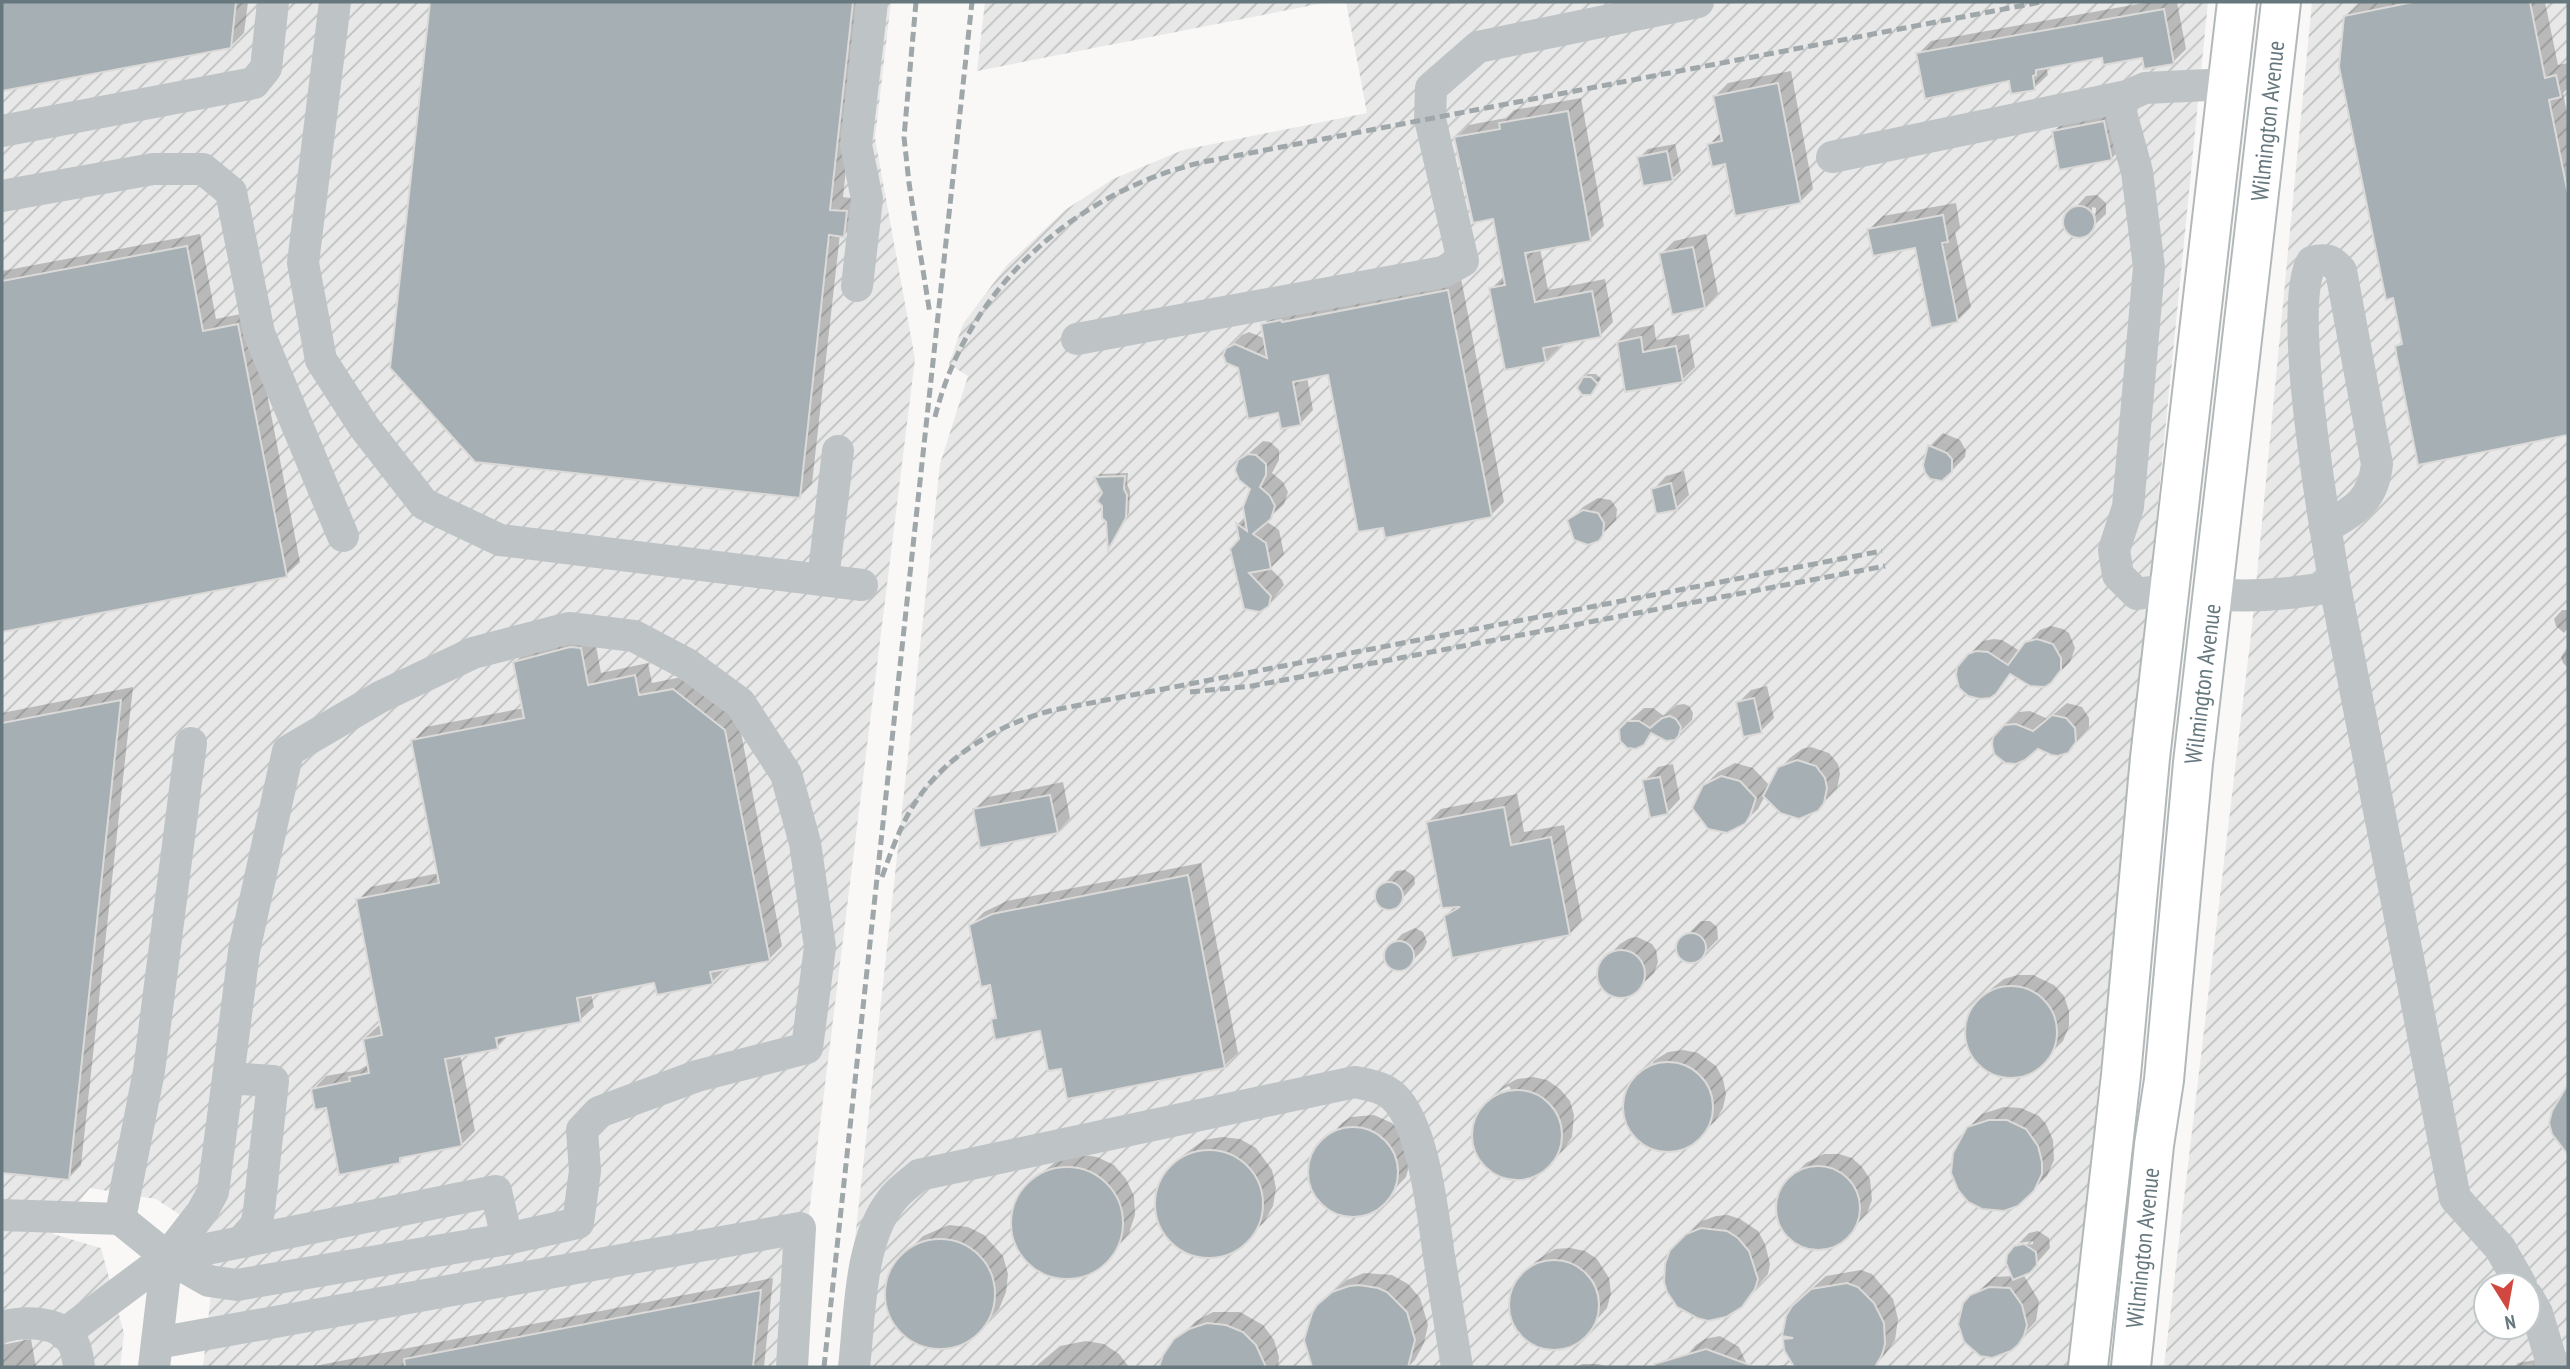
<svg xmlns="http://www.w3.org/2000/svg" width="2570" height="1369" font-family="'PT Sans Narrow',sans-serif">
<style>
.industrial{fill:url(#industrial-furrows);fill-rule:evenodd}
.shadow{fill:#0003;fill-rule:evenodd}
.building{fill:#a6afb3;stroke:#dbdad9;stroke-width:2}
.lines{fill:none;stroke-linecap:round;stroke-linejoin:round}
.major-casing{stroke:#b2b8ba;stroke-width:42}
.minor{stroke:#bec4c6;stroke-width:32}
.major{stroke:#fff;stroke-width:38}
.rail{stroke:#9fa7aa;stroke-width:5;stroke-dasharray:10 5;stroke-linecap:butt}
.labels{text-anchor:middle;stroke-width:7;stroke-linejoin:round;paint-order:stroke}
.street-label{font-size:24px;fill:#66787e;stroke:#fff}
</style>
<defs>
<pattern id="industrial-furrows" width="10" height="10" patternUnits="userSpaceOnUse" patternTransform="scale(1.75)"><rect width="10" height="10" fill="#e7e8e7"/><path d="M-1 1l2-2M0 10L10 0M9 11l2-2" fill="none" stroke="#bfc1c0"/></pattern>
</defs>
<rect width="100%" height="100%" fill="#f9f8f7"/>
<g class="industrial">
<path d="M2,2h889l-16,136 40,221 -125,1008h-587l11,-101 -8,-34 -50,-33 -66,-11 -37,46 48,14 23,85 -4,34h-118z"/>
<path d="M985,2h344l-352,69z"/>
<path d="M1346,2h862l-93,930 -46,435h-1228l99,-903 28,-88 -19,-12 14,-40 44,-59 58,-55 48,-31 70,-29 184,-37z"/>
<path d="M2312,2h256v1365h-35l-1,-3 -18,3h-350l88,-741zM2486,1285h42v42h-42z"/>
</g>
<g class="shadow">
<path d="M2,2h246l-4,31 -13,13 -229,43z"/>
<path d="M432,2h432l-21,195 16,2 -2,23 -13,13 -4,-1 -28,249 -13,13 -407,-128z"/>
<path d="M2149,2h28l9,47 -13,13 -30,-6h-40l-57,11 2,8 -14,13 -24,-9 -92,-25 13,-13z"/>
<path d="M2365,2h180l13,63 10,-2v25l-5,5 5,25v315l-148,30 -23,-117 6,-6 -57,-324 14,-13z"/>
<path d="M1791,71l22,118 -13,13 -74,-40 -17,-17 13,-13 -7,-36 13,-13z"/>
<path d="M1581,98l23,128 -14,13 -50,9 8,42 57,-11 8,43 -13,14 -42,8 1,3 -14,14 -54,-72 14,-14 -11,-58 -38,-79 13,-13 37,-7 8,-8z"/>
<path d="M2117,109l8,36 -14,14 -57,-28 13,-13z"/>
<path d="M1675,144l6,27 -9,8 -33,-21 9,-9z"/>
<path d="M2097,195l9,8v11l-22,21h-9l-8,-5 -1,-12 20,-22zM2092,207l4,1 -1,16h-3z"/>
<path d="M1956,203l4,24 -5,5 16,75 -14,14 -41,-75 -47,-16 14,-14z"/>
<path d="M200,234l16,85 35,-7 49,250 -14,13 -284,55v-359z"/>
<path d="M1706,234l12,59 -13,14 -44,-53 13,-13z"/>
<path d="M1461,278l43,224 -13,13 -162,-142 -22,4 6,33 -13,14 -21,-13 -39,-44 -12,-18 14,-14 7,-3 17,7 -3,-14 13,-14z"/>
<path d="M1654,325l2,15 33,-6 6,33 -13,13 -64,-38 14,-13z"/>
<path d="M1588,374h8l5,5 -7,10 -14,1 -1,-6z"/>
<path d="M1943,433l17,7 6,11 -1,6 -19,20 -16,-31z"/>
<path d="M1263,441l7,1 9,8v10l-7,13 11,9 5,10 -4,12 -18,17 13,9 5,24 -14,14 12,12 2,5 -16,20 -23,2 -7,-83 8,-8 6,-27 -12,-28z"/>
<path d="M1684,471l5,24 -13,13 -23,-18 13,-14z"/>
<path d="M1128,473l-1,11 3,7 -1,22 -18,31 -7,-51 -8,-15 4,-4z"/>
<path d="M1598,498l13,2 6,9 -1,11 -14,14 -33,-13 14,-14z"/>
<path d="M2562,610h6v18l-4,5 -8,-7 -2,-7z"/>
<path d="M2051,626l12,3 6,4 6,15 -5,14 -14,14 -44,-3 -18,19 -34,-28 23,-23 11,-2 8,1 18,11 20,-21z"/>
<path d="M594,635l7,38 47,-10 4,20 35,-7 51,41 44,229 -13,13 -44,10 -13,13 -56,-1 -65,13 3,13 -14,13 -70,14 -13,13 -37,7 15,77 -14,14 -56,11 -5,5 -73,-55 -14,-16 13,-14 33,-6 10,-6 -5,-25 14,-13 4,-1 -24,-125 13,-13 68,-14 -26,-132 13,-14 98,-19 -9,-46 13,-13z"/>
<path d="M2568,646v22l-5,-5 -2,-6z"/>
<path d="M1767,686l7,32 -13,13 -23,-28 13,-13z"/>
<path d="M133,687l-52,478 -13,14 -66,-8v-458z"/>
<path d="M2067,703l15,4 7,11v9l-22,24 -29,-4 -42,-12 23,-23 11,-1 18,8z"/>
<path d="M1684,704l5,2 4,7 -1,7 -18,18 -21,-5 -10,10 -21,-16 22,-19h9l11,8 13,-11z"/>
<path d="M1811,747l18,6 9,11 2,10 -3,14 -14,14 -58,-6 -7,13 -15,14 -39,-37 14,-14 17,-9 18,5 17,18 6,-14 14,-14 12,-9z"/>
<path d="M1673,764l7,35 -13,14 -23,-32 14,-14z"/>
<path d="M1063,782l7,36 -13,14 -82,-22 13,-13z"/>
<path d="M1517,794l7,38 40,-7 18,95 -13,14 -123,-18 10,-10 -28,-84 13,-13z"/>
<path d="M1201,863l37,190 -14,13 -162,1 -21,-38 -48,-9 5,-5 -7,-32 -20,-58 13,-13 23,-11z"/>
<path d="M1405,870l9,6 1,8 -20,23 -10,1 -7,-5 -1,-11 19,-21z"/>
<path d="M1701,921h9l7,6 1,12 -20,21 -12,1 -7,-6 -1,-11z"/>
<path d="M1415,928l8,4 4,10 -4,8 -14,14 -10,4 -8,-3 -4,-8 2,-9 13,-14z"/>
<path d="M1637,937l15,7 4,6 2,12 -4,11 -20,19 -15,4 -7,-2 -9,-7 -4,-15 7,-14 14,-14 10,-6z"/>
<path d="M2018,975h15l21,10 10,11 5,15v15l-6,15 -30,30 -15,5h-15l-15,-5 -11,-11 -10,-21v-15l10,-21 14,-14 13,-10z"/>
<path d="M1683,1050l15,3 18,13 7,13 3,15 -3,14 -8,13 -26,24 -14,5 -22,-2 -18,-13 -7,-13 -3,-15 3,-15 27,-32 13,-8z"/>
<path d="M1533,1077l14,3 13,9 10,12 4,14 -2,22 -9,13 -26,24 -22,5 -15,-3 -13,-8 -9,-12 -5,-15 3,-22 17,-22 18,-8 -2,-3 -11,6 6,-6 13,-7z"/>
<path d="M2004,1107l17,1 18,8 7,8 7,16 1,20 -7,16 -14,14 -65,-62 14,-14z"/>
<path d="M1374,1115l18,8 14,14 5,22 -5,18 -31,33 -20,5 -10,-1 -18,-7 -12,-15 -4,-8 -1,-19 3,-10 29,-32 9,-6z"/>
<path d="M1222,1137l18,2 16,9 16,22 4,18 -3,18 -9,16 -28,27 -17,6 -19,1 -24,-11 -17,-23 -3,-17 3,-19 9,-16 14,-14 22,-16z"/>
<path d="M1078,1154l19,3 17,8 12,14 8,17 1,19 -6,18 -25,29 -16,10 -19,4 -18,-2 -17,-8 -13,-14 -7,-17 1,-28 9,-17 14,-14 22,-18z"/>
<path d="M1824,1154h15l13,4 10,9 8,12 2,21 -5,13 -28,29 -14,5h-13l-14,-4 -10,-9 -7,-12 -3,-21 5,-13 9,-11 14,-14z"/>
<path d="M1728,1215l12,4 18,12 7,13 5,20 -2,10 -27,31 -63,-62 24,-22 14,-5z"/>
<path d="M949,1225l19,2 16,8 19,21 5,18 -2,18 -7,17 -27,28 -17,8 -28,1 -25,-14 -11,-15 -5,-18 2,-19 7,-16 28,-28z"/>
<path d="M2038,1231l11,7 1,10 -21,24 -6,2 16,27 -3,20 -26,28 -46,-45 30,-27 20,-1 1,-29 14,-14zM2033,1241v3l-14,3v-4z"/>
<path d="M1570,1248l15,3 12,8 12,19 2,15 -4,15 -28,32 -16,8h-12l-14,-3 -13,-9 -9,-11 -4,-15 3,-22 8,-12 14,-15 19,-12z"/>
<path d="M1861,1270l11,4 21,25 5,20 -3,21 -12,17 -11,10h-93l2,-2 13,1 -9,-26 4,-4 18,-43 19,-17z"/>
<path d="M1364,1273l28,2 16,9 12,14 8,27 -4,18 -9,17 -7,7h-92l-7,-8 -3,-19 12,-34 29,-26z"/>
<path d="M773,1278l-9,89h-455z"/>
<path d="M1213,1312h27l23,13 11,15 5,17 -1,10h-117l8,-19 27,-27z"/>
<path d="M1720,1336l19,11 9,20h-72l20,-22 9,-6z"/>
<path d="M31,1339l5,28h-34v-22z"/>
<path d="M1086,1341l18,3 15,10 10,13h-94l25,-21z"/>
<path d="M2535,1360l1,7h-22l4,-4z"/>
<path d="M1582,1364h16l11,3h-32z"/>
</g>
<g class="building">
<path d="M2,2h234l-5,46 -229,43z"/>
<path d="M430,2h423l-23,208 17,1 -3,26 -15,-2 -29,263 -325,-36 -85,-94z"/>
<path d="M2413,2h117l15,76 11,-3 5,22 -12,3 19,94v241l-150,30 -21,-107 -2,-12 7,-2 -9,-46 -7,2 -47,-233 5,-51z"/>
<path d="M2164,9l10,55 -30,5 -2,-11 -39,7 -1,-7 -66,12v5l-3,1 2,14 -24,4 -2,-13 -84,18 -9,-46z"/>
<path d="M1778,83l23,120 -66,13 -10,-52 -13,3 -5,-23 15,-3 -9,-45z"/>
<path d="M1568,111l23,130 -66,12 10,49 57,-11 9,46 -58,11 3,14 -41,8 -16,-82 16,-3 -12,-66 -20,4 -19,-86 46,-8 -1,-6z"/>
<path d="M2104,121l8,39 -53,10 -7,-39z"/>
<path d="M1667,151l6,30 -30,5 -6,-29z"/>
<circle cx="2079" cy="222" r="16"/>
<path d="M1943,215l5,27 -6,1 16,79 -27,6 -16,-80 -42,8 -6,-27z"/>
<path d="M187,246l16,85 35,-7 49,253 -285,55v-351z"/>
<path d="M1693,247l12,61 -33,7 -13,-62z"/>
<path d="M1448,290l44,227 -107,21 -2,-10 -25,4 -30,-157 -35,7 8,43 -20,4 -3,-16 -30,6 -10,-51 -12,-5 -3,-8 3,-7 9,-4 32,14 -6,-34 20,-4 1,2z"/>
<path d="M1641,337l2,15 33,-6 7,36 -58,10 -8,-50z"/>
<path d="M1583,377h8l7,7 -7,11h-9l-5,-7z"/>
<path d="M1928,445l19,8 5,6v13l-10,9 -12,-2 -5,-6 -2,-8z"/>
<path d="M1248,454l8,1 10,9v11l-6,12 10,9 5,10 -4,13 -18,15 13,9 5,26 -22,4 22,23 -2,10 -9,6 -16,-3 -14,-60 9,-10 -3,-16 11,8 -4,-24 7,-18 -11,-9 -4,-10 3,-10z"/>
<path d="M1125,476l-1,13 3,6 -1,23 -18,32 -2,-28 -4,-4v-12l-5,-5 5,-8 -8,-16z"/>
<path d="M1671,483l6,27 -21,4 -5,-25z"/>
<path d="M1583,510l15,3 6,10 -1,12 -4,6 -11,4 -14,-5 -7,-20z"/>
<path d="M2037,639l16,5 8,14v12l-10,13 -6,4 -15,-1 -20,-12 -14,20 -6,4 -10,1 -12,-3 -9,-8 -3,-13 1,-8 11,-13 8,-3 12,1 20,13 17,-23z"/>
<path d="M570,647l11,1 7,37 47,-10 4,20 34,-6 52,41 45,231 -60,11 3,12 -56,11 -3,-12 -77,15 4,24 -85,16 2,11 -53,10 17,87 -62,12v5l-61,12 -13,-67 -11,2 -4,-21 39,-8 -1,-4 20,-4 -6,-34 19,-4 -26,-136 83,-16 -28,-143 113,-22 -11,-56z"/>
<path d="M1754,698l8,35 -19,4 -7,-35z"/>
<path d="M121,700l-52,480 -67,-7v-450z"/>
<path d="M2052,715l14,3 9,10 1,14 -8,11 -10,3 -7,-1 -13,-6 -13,11 -9,4 -11,-1 -11,-9 -2,-10 1,-7 11,-12 12,-1 17,7z"/>
<path d="M1670,716l6,3 5,8 -2,8 -4,5 -9,1 -15,-8 -7,12 -8,4 -9,-1 -7,-7 -1,-12 8,-8h12l11,7 12,-10z"/>
<path d="M1797,760l19,6 9,12 2,10 -3,15 -6,8 -19,8 -19,-6 -17,-17 15,-29z"/>
<path d="M1721,776l19,5 16,17 -6,18 -5,8 -18,9 -19,-4 -16,-21 11,-23z"/>
<path d="M1660,777l8,37 -18,4 -8,-38z"/>
<path d="M1050,795l8,38 -78,15 -7,-39z"/>
<path d="M1504,807l7,38 40,-8 19,98 -118,23 -8,-42 16,-9 -18,1 -16,-86z"/>
<path d="M1188,875l37,193 -158,31 -6,-30 -13,2 -8,-40 -45,9 -4,-21 5,-1 -6,-33 -9,2 -12,-62 23,-11z"/>
<circle cx="1389" cy="896" r="14"/>
<circle cx="1691" cy="948" r="15"/>
<circle cx="1399" cy="956" r="15"/>
<circle cx="1621" cy="974" r="24"/>
<circle cx="2011" cy="1032" r="46"/>
<circle cx="1668" cy="1107" r="45"/>
<path d="M2568,1084v71l-16,-21 -3,-11 3,-12z"/>
<circle cx="1517" cy="1135" r="45"/>
<path d="M1989,1120h18l19,9 12,17 4,16v12l-8,17 -16,15 -14,5 -22,-2 -14,-7 -10,-12 -7,-17 2,-20 14,-26z"/>
<circle cx="1353" cy="1172" r="45"/>
<circle cx="1209" cy="1204" r="54"/>
<circle cx="1818" cy="1208" r="42"/>
<circle cx="1067" cy="1223" r="56"/>
<path d="M1701,1228l26,3 11,7 11,13 9,28 -3,10 -13,18 -16,10 -18,4 -11,-3 -20,-11 -10,-15 -3,-10 1,-18 5,-14 16,-16z"/>
<circle cx="940" cy="1294" r="55"/>
<path d="M2024,1244l12,8 1,13 -7,8 -17,7 -7,-17 1,-8 7,-9z"/>
<circle cx="1554" cy="1305" r="45"/>
<path d="M1847,1283l11,4 16,16 10,20 1,21 -3,11 -7,12h-81l-10,-17 -1,-11 10,-1 -11,-2 4,-20 6,-10 19,-17z"/>
<path d="M1359,1285l19,3 9,4 20,20 8,28 -7,27h-96l-8,-27 8,-27 5,-8 15,-13 17,-6z"/>
<path d="M1989,1287l21,1 12,17 5,20 -3,11 -6,9 -7,6 -19,7 -12,-2 -16,-14 -6,-18 5,-21 7,-8z"/>
<path d="M761,1290l-8,77h-348l-1,-8z"/>
<path d="M1207,1323l19,2 17,7 13,13 10,22h-107l4,-12 11,-16 15,-10z"/>
<path d="M1706,1349l44,16 -1,2h-94l-1,-3z"/>
</g>
<g class="lines">
<defs>
<g id="major">
<path d="M2088,1367l33,-292 29,-317 87,-756"/>
<path d="M2131,1367l23,-222 10,-65 29,-317 88,-761"/>
</g>
</defs>
<use href="#major" class="major-casing"/>
<g class="minor">
<path d="M335,2l-32,261 18,97 43,67 60,77 76,36 362,45"/>
<path d="M2,131l252,-48 12,-15 7,-66"/>
<path d="M1832,157l295,-61"/>
<path d="M2,196l151,-27h50l28,23 28,141 84,203"/>
<path d="M857,286l10,-87 -11,-54 16,-143"/>
<path d="M1077,339l366,-67 20,-11 -33,-142 1,-31 47,-41 220,-45"/>
<path d="M2325,528c30,-18 48,-27 52,-64l-36,-193c-9,-11 -15,-13 -29,-9 -26,44 13,264 23,324"/>
<path d="M823,580l15,-129"/>
<path d="M2170,589l-33,5 -19,-19 -4,-25 14,-43 21,-240 -12,-95 -17,-63 7,-13 18,-8 84,-4"/>
<path d="M2213,594c42,4 81,0 122,-8l120,612 45,50 21,37"/>
<path d="M228,1078l16,-127 44,-200 92,-54 93,-44 96,-25 65,8 53,28 53,39 46,71 19,69 15,104 -13,101 -110,28 -98,36 -17,18 3,41 -7,52 -71,16"/>
<path d="M2,1215l118,4"/>
<path d="M167,1257l329,-66 11,48 -270,46 -28,-4 -42,-24 -47,-38 29,-148 42,-328"/>
<path d="M2528,1297l9,16 16,54"/>
<path d="M2,1327c21,-6 62,-7 72,18 3,6 4,15 5,22"/>
<path d="M64,1334l103,-77 35,-45 11,-20 15,-114 45,3 -14,130 -3,14 -15,17"/>
<path d="M157,1343l643,-115 -8,139"/>
<path d="M154,1367l13,-110"/>
<path d="M854,1367c6,-51 5,-125 37,-166 7,-10 19,-18 28,-26l436,-93c14,3 29,5 39,15 30,28 39,119 45,159 6,37 12,74 18,111"/>
</g>
<use href="#major" class="major"/>
<g class="rail">
<path d="M916,2l-12,135 5,46 21,131"/>
<path d="M935,417c32,-129 140,-225 268,-255l838,-160"/>
<path d="M1190,692l62,-6 633,-120"/>
<path d="M882,877c9,-25 18,-51 33,-74 30,-47 85,-80 139,-93l828,-159"/>
<path d="M824,1367l148,-1365"/>
</g>
</g>
<g class="labels">
<g class="street-label">
<text transform="translate(2268 121) rotate(-84)" y="8">Wilmington Avenue</text>
<text transform="translate(2203 684) rotate(-83)" y="8">Wilmington Avenue</text>
<text transform="translate(2143 1248) rotate(-84)" y="8">Wilmington Avenue</text>
</g>
</g>
<rect width="2570" height="1369" fill="none" stroke="#66787e" stroke-width="7"/>
<g transform="translate(2507 1306) rotate(169)"><circle r="33" fill="#ffffff" stroke="#c2c9cb" stroke-width="2"/>
<path d="M0-5L12 26L0 18L-12 26Z" fill="#d0483f"/>
<text y="-10" font-size="19" font-weight="bold" text-anchor="middle" fill="#66787e">N</text>
</g>
</svg>
